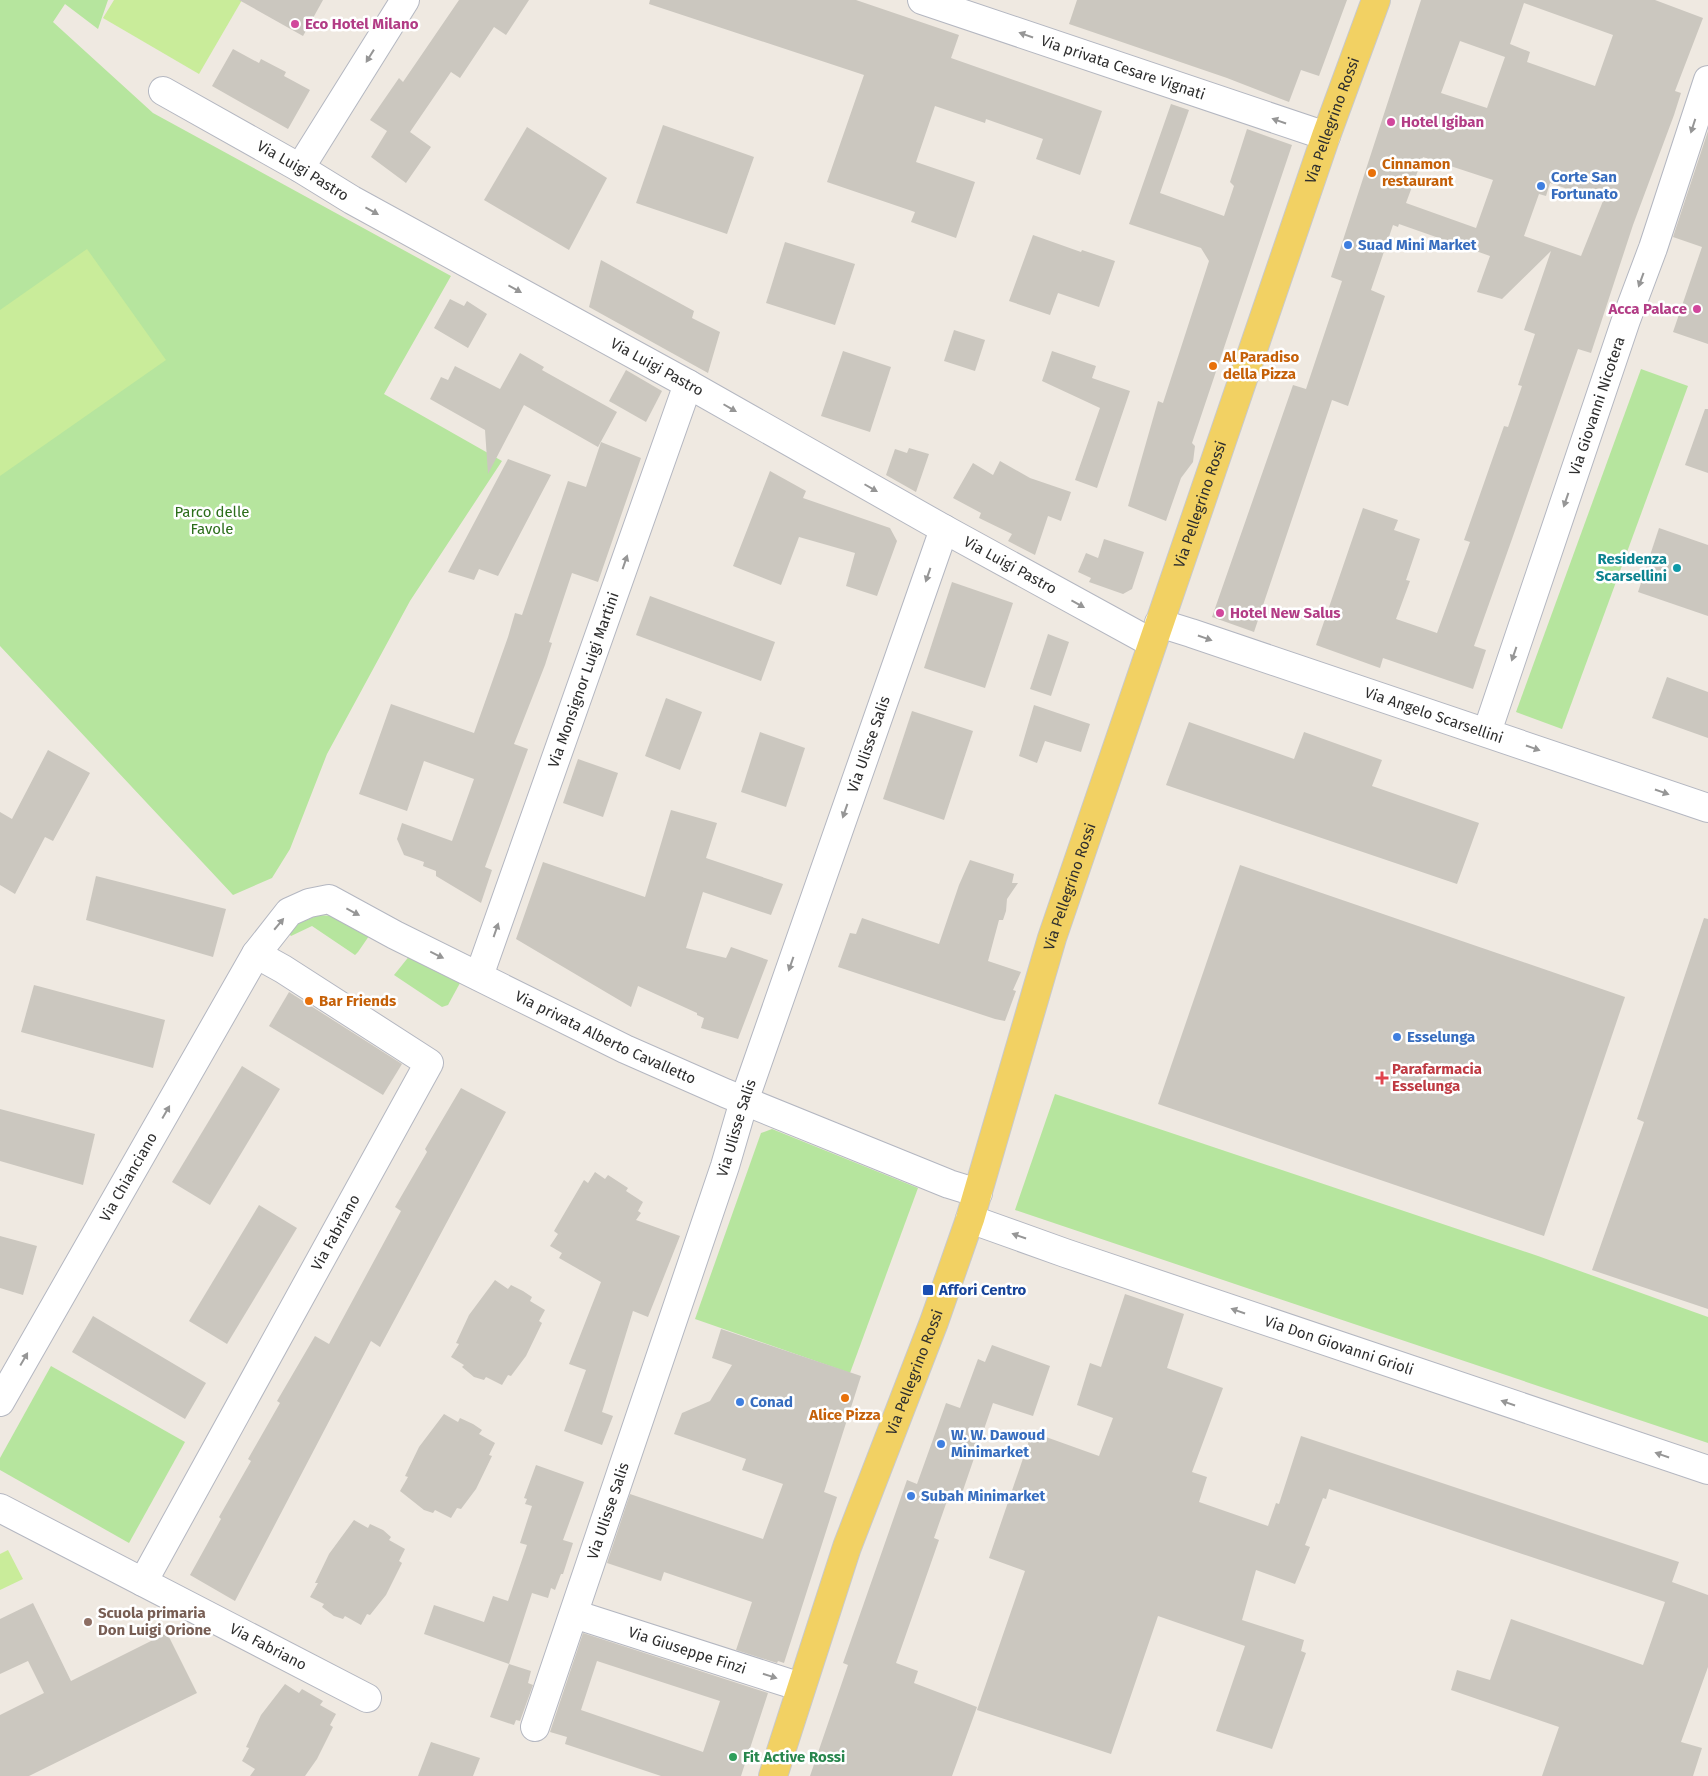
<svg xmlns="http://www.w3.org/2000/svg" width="1708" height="1776" font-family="'Fira Sans',sans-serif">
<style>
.green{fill:#b6e59e}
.pitch{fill:#c9ec9a}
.building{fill:#cbc7bf;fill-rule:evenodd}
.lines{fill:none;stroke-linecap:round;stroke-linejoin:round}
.minor-casing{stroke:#b4b7c1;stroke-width:30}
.major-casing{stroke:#c9c9c9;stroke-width:30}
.minor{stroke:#fff;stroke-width:28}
.major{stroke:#f2d163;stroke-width:28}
.oneway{fill:#969696}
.hotel-dot{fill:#d1479c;stroke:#fff;stroke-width:2}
.food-dot{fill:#e8710a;stroke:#fff;stroke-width:2}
.shop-dot{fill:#3f7fe0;stroke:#fff;stroke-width:2}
.culture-dot{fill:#0f9aa8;stroke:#fff;stroke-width:2}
.health-dot{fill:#e0444e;stroke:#fff;stroke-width:2}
.transit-dot{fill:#1a4fb4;stroke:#fff;stroke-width:2}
.education-dot{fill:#8d6e63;stroke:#fff;stroke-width:2}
.leisure-dot{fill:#2e9e5b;stroke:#fff;stroke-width:2}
.labels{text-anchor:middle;stroke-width:5;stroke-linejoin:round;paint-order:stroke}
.hotel-label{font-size:15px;font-weight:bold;fill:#b23c85;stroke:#fff;text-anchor:start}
.street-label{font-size:15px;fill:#2e2e2e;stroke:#fff}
.food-label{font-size:15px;font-weight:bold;fill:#c56008;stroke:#fff;text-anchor:start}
.shop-label{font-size:15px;font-weight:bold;fill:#366cbe;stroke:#fff;text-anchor:start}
.park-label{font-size:15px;fill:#2c6e1b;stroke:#fff}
.culture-label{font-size:15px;font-weight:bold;fill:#0d838f;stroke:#fff;text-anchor:end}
.health-label{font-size:15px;font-weight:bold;fill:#be3a42;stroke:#fff;text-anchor:start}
.transit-label{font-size:15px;font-weight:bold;fill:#164399;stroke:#fff;text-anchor:start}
.education-label{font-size:15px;font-weight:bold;fill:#785e54;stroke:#fff;text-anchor:start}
.leisure-label{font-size:15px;font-weight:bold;fill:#27864d;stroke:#fff;text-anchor:start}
</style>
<rect width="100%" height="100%" fill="#efe9e1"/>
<g class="green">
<path d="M0,0h108l-10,29 -33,-25 -12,18 100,91 298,163 -67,118 118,67 -92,140 -83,153 -37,95 -18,29 -39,17 -233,-249z"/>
<path d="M1641,369l47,17 -126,343 -46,-17z"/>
<path d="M319,915l14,1 36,20 -11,16 -3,3 -43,-29 -21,10 -4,-4 10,-8z"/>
<path d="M411,954l49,29 -12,22 -6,2 -48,-32z"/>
<path d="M1055,1094l483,162 170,61v126l-693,-233z"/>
<path d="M772,1129l146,59 -68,185 -155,-54 66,-186z"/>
<path d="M51,1366l134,76 -56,101 -129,-73v-12z"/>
</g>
<g class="pitch">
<path d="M114,0h128l-43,74 -96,-56z"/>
<path d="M87,249l79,111 -166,116v-166z"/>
<path d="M8,1550l15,29 -23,11v-36z"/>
</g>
<g class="building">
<path d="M239,0h84l-20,36z"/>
<path d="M459,0h70l-23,35 -12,-8 -34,51 -9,-6 -41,60 21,15 -25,36 -35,-26 16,-26 -17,-11 29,-42 4,4z"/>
<path d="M650,0h206l103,35 -8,23 151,53 -22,64 -44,-16 7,-20 -57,-20 -1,4 -50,-17 -19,56 59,20 -19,56 -45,-16 4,-10 -88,-30 37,-107 -215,-71z"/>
<path d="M1077,0h270l-28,76 -18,-6 -12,32 -62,-24 -158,-54z"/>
<path d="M1421,0h234l48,18 -28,73 6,2 -7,22 -41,110 -42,128 -13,-4 -66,190 -38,107 12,4 -13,39 -90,-31 -3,10 -64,-23 47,-137 35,12 -4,10 26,9 -14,41 4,1 -14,38 41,14 33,-91 -6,-2 40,-114 4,1 14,-41 -4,-1 17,-51 -11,-4 27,-79 -49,48 -25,-7 13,-36 -91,-32 -1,3 -5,-2 -22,65 14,6 -37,110 -16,-6 -78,232 -42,-15 81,-232 13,4 36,-108 -11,-4zM1524,3l89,32 -18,51 -68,-24 3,-10 -20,-8zM1460,41l45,16 -18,51 -46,-15zM1423,157l70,23 -17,48 -70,-25zM1550,183l53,18 -22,55 -57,-20 15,-42 7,2z"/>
<path d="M233,49l26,14 2,-4 25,13 -2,4 26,14 -22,39 -76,-43z"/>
<path d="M1171,104l18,6 -29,83 64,23 10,-30 -4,-4 17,-53 45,16 -100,298 3,3 -2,16 -12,16 -15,43 -38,-15 30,-105 5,2 46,-142 -8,-13 -72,-24z"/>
<path d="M663,125l91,32 -27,77 -91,-31z"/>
<path d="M527,127l80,51 -38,72 -85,-50z"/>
<path d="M1708,131v213l-35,-12 29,-85 -29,-10z"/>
<path d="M1033,235l48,17 1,-2 33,11 -16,46 -41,-14 -8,22 -41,-14z"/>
<path d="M785,242l70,22 -20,61 -69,-22z"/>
<path d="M601,260l93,51 -2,7 28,14 -12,41 -119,-66z"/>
<path d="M450,299l14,7 3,-5 20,13 -19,34 -34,-20z"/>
<path d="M954,330l31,10 -10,31 -31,-10z"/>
<path d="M843,351l48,16 -21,65 -49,-16z"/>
<path d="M1052,351l44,15 -4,12 38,13 -33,97 -22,-8 25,-72 -58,-27z"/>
<path d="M520,353l24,14 -2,3 75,42 -19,35 -74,-42 -36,69 -3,-44 -55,-31 11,-22 7,3 7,-14 45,23z"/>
<path d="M626,370l36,21 -16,31 -37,-21z"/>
<path d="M1705,409h3v64l-23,-8z"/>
<path d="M601,442l40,16 -43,124 -26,-9 -23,69 3,1 -7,22 -31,79 14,5 -43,118 7,3 -11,33 -45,-27v-5l-13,-5 1,-4 -20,-7 -7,-16 5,-16 50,18 22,-62 -50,-18 -17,50 -48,-17 32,-90 83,29 34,-96 7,-24 7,2 46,-134 18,6z"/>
<path d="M909,448l20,6 -13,38 -30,-17 9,-26 12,4z"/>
<path d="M508,459l43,16 -53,101 -19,-7 -5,11 -26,-8z"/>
<path d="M1000,461l30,17 41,14 -10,29 -13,-5 -13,39 -27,-14 4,-7 -33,-16 2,-5 -28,-15 20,-35 20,12z"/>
<path d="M770,471l36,20 -3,7 87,30 7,13 -20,55 -31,-10 9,-33 -56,-16 -18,48 -48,-19z"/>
<path d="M1659,528l49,17v71l-70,-24z"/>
<path d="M1104,539l40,13 -12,37 -9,5 -34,-12 2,-4 -13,-6 8,-19 12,5z"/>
<path d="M952,582l61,21 -28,85 -61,-20z"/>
<path d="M650,596l125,46 -14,39 -125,-46z"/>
<path d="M1048,634l21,8 -18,54 -21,-7z"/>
<path d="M1667,677l41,15v46l-56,-20z"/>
<path d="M666,698l36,14 -22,58 -35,-14z"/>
<path d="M1034,705l56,19 -9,28 -36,-11 -8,22 -18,-7z"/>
<path d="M912,711l61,20 -29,89 -61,-21z"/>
<path d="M1189,722l105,37 10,-27 78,28 -10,26 107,37 -22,61 -291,-99z"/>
<path d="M760,732l45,16 -19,59 -45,-15z"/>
<path d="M48,750l42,23 -37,68 -8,-4 -30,57 -15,-9v-73l12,7z"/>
<path d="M578,759l40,14 -15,44 -40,-14z"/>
<path d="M671,810l46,13 -11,35 77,26 -12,31 -68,-23 -17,56 40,10 5,-11 37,13 -30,79 -37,-11 3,-10 -7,-3v-2l-59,-27 -7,21 -115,-68 27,-77 102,35z"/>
<path d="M970,860l44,14 -2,9h6l-11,16 -1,12 -3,9h-4l-11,41 33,11 -8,18 3,1 -11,30 -10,-2 -157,-52 12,-34 6,1 6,-16 77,26 20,-59z"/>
<path d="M1240,865l385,132 -81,239 -386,-132z"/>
<path d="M96,876l130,33 -13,48 -127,-37z"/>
<path d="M1704,918l4,1v390l-116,-39 52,-148 -7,-3z"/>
<path d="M34,985l131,35 -12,48 -132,-36z"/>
<path d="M289,992l113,72 -19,31 -114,-69z"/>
<path d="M242,1066l38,23 -70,116 -38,-23z"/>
<path d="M461,1088l45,24 -126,235 -9,-6 -136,260 -45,-26 31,-56 -2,-2 32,-56 -3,-2 32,-56 -3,-2 38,-65 14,8 72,-133 -6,-4 32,-55 -2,-3z"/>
<path d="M0,1109l95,25 -12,51 -83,-24z"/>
<path d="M595,1172l10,7 3,-4 20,13 -2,3 17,11 -5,9 3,2 -5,7 44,16 -32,81 -15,-6 -31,101 11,4 -11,29 -38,-14 22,-61 -17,-6 32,-82 -42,-24 3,-5 -12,-7 8,-12 -4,-3 30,-51 4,3z"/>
<path d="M259,1205l38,23 -70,116 -38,-23z"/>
<path d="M0,1236l37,10 -14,49 -23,-7z"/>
<path d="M495,1280l13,9 3,-4 12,6 9,6 -2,4 15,9 -6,11 3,2 -16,33 -15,20 -3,-1 -6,10 -16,-8 -2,3 -10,-3 -12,-10 2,-2 -13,-8 8,-13 -3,-1 13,-28z"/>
<path d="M1125,1294l59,20 -17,54 56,20 -31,84 15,5 -8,25 69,24 8,-23 3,1 22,-68 378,126 -7,20 36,13v72l-27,75 21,6 -9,28h-151l17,-49 -108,-37 6,-20 33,10 21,-61 132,46 22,-63 -336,-113 -3,10 -3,-1 -18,47 5,2 -15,37 -39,-14 -14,50 62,20 -3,11 5,2 -34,96 -56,-18 29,-85 -87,-30 -47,138 -134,-44 48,-139 -36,-13 43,-126 67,24 14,-38 -36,-13 13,-42 11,4z"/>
<path d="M93,1316l113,67 -21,36 -113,-67z"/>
<path d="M721,1329l140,47 -37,116 13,5 -53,166 -6,-2 -1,2 -41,-13 16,-48 -88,-30 -3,9 -54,-18 23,-69 133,45 20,-55 -41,-14 4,-11 -72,-25 8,-21 28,-12 22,-36 -20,-7z"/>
<path d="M992,1345l58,21 -17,50 -40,-13 -34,99 -11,-4 -14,40 5,2 -43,123 22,8 -4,12 63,24 -25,69h-142l38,-111 -5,-2 64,-183 10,4 29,-81 14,5 18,-49 7,3z"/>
<path d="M444,1414l14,8 2,-4 13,6 9,6 -3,4 16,9 -6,12 3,1 -16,33 -15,20 -4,-1 -6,10 -16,-8 -2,3 -9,-3 -24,-19 8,-14 -3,-1 14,-29z"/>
<path d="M536,1465l48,17 -21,58 10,3 -10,31h-2l-6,16 -4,-2 -3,10 -16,-5 -23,71 -85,-30 10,-29 50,17 9,-26 15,5 19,-56 -7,-2 12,-37 -7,-2 2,-5 -3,-1z"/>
<path d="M354,1520l14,8 2,-4 13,6 8,7 -2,3 16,9 -6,12 3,2 -16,32 -16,20 -3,-1 -6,11 -16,-9 -2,3 -9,-3 -12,-9 2,-3 -14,-7 8,-14h-3l14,-29z"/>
<path d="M33,1603l38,78 96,-48 30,60 -168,83h-29v-61l44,-22 -16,-32 -28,13v-55z"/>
<path d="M583,1633l185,60 -27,83h-80l-96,-32 2,-7 -17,-5zM597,1661l123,40 -17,51 -122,-42z"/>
<path d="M509,1664l22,7 -3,12 5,2 -13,36 -4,-1 -2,5 -24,-8z"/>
<path d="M285,1684l14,9 3,-4 21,12 -3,4 16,9 -6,11 3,2 -16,32 -12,17h-55l5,-7 -13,-8 7,-13 -3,-1 15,-32z"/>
<path d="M431,1742l49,16 -7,18h-55z"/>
</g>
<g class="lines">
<defs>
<g id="minor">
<path id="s1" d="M922,0l404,136"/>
<path id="s2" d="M163,91l137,77 52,32 336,184 256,145 208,114"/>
<path d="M300,168l105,-168"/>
<path id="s3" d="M1159,623l32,10 517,175"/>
<path id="s4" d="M1487,732l139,-412 27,-72 55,-168"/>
<path id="s5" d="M479,976l209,-592"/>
<path id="s6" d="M970,1219l95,34 643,217"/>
<path id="s7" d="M0,1402l256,-448 33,-42 20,-9 20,-4 66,36 230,114 100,44 224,91 29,9"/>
<path id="s8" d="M0,1508l367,190"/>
<path id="s9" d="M143,1582l286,-519 -146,-94 -27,-15"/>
<path id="s10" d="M574,1614l227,73"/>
<path id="s11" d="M535,1727l190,-561 19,-65 200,-572"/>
</g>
<g id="major">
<path id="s12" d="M773,1776l74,-229 87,-225 36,-103 82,-281 274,-802 50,-136"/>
</g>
</defs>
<use href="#minor" class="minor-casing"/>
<use href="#major" class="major-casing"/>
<use href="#minor" class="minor"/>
<use href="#major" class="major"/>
</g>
<defs><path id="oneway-solid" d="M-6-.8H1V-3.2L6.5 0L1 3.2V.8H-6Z" transform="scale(1.25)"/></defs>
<g class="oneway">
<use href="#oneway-solid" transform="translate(1026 35) rotate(-161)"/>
<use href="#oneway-solid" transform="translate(370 56) rotate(122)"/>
<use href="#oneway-solid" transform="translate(1279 121) rotate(-161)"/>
<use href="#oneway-solid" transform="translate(1693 126) rotate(108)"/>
<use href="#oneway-solid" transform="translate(372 211) rotate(29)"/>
<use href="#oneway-solid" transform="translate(1641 280) rotate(110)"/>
<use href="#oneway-solid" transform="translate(515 289) rotate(29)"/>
<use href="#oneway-solid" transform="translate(730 408) rotate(30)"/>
<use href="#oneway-solid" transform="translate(871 488) rotate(30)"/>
<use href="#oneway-solid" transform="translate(1566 500) rotate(109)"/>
<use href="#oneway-solid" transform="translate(625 562) rotate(-71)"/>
<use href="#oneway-solid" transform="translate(928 575) rotate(109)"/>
<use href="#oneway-solid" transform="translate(1078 604) rotate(29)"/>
<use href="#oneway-solid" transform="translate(1205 638) rotate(19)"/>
<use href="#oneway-solid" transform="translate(1514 654) rotate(109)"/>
<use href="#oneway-solid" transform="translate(1533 748) rotate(19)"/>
<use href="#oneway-solid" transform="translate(1662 792) rotate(19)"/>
<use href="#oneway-solid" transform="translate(845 811) rotate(109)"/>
<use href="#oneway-solid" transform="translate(353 912) rotate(28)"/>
<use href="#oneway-solid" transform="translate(279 924) rotate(-50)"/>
<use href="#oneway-solid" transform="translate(496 930) rotate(-71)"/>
<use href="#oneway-solid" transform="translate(437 955) rotate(26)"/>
<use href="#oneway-solid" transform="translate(791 964) rotate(109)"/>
<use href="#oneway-solid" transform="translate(166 1112) rotate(-60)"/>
<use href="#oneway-solid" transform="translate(1019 1236) rotate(-161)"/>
<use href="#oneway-solid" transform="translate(1238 1311) rotate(-161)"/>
<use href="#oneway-solid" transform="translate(24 1359) rotate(-60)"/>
<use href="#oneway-solid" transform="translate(1508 1403) rotate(-161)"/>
<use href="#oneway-solid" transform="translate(1662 1455) rotate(-161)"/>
<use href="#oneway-solid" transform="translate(770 1676) rotate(18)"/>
</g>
<g class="hotel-dot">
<circle cx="295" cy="24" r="5"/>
<circle cx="1391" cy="122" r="5"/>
<circle cx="1697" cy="309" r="5"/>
<circle cx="1220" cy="613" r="5"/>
</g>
<g class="food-dot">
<circle cx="1372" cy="173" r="5"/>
<circle cx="1213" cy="366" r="5"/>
<circle cx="309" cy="1001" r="5"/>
<circle cx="845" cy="1398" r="5"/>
</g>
<g class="shop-dot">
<circle cx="1541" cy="186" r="5"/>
<circle cx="1348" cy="245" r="5"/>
<circle cx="1397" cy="1037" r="5"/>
<circle cx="740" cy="1402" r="5"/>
<circle cx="941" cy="1444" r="5"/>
<circle cx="911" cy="1496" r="5"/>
</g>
<circle class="culture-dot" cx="1677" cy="568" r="5"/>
<path class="health-dot" d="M1379.5 1070.5h5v5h5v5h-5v5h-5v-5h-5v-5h5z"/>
<rect class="transit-dot" x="922" y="1284" width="12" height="12" rx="2.5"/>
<circle class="education-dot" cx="88" cy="1622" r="5"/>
<circle class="leisure-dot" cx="733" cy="1757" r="5"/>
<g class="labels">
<g class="hotel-label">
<text x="305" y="29">Eco Hotel Milano</text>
<text x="1401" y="127">Hotel Igiban</text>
<text x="1687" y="314" text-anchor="end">Acca Palace</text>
<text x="1230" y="618">Hotel New Salus</text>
</g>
<g class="street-label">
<text dy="5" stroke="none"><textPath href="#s1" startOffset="212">Via privata Cesare Vignati</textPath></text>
<text dy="5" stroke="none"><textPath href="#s12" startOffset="1748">Via Pellegrino Rossi</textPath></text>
<text dy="5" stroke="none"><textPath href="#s2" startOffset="161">Via Luigi Pastro</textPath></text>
<text dy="5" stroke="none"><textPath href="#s2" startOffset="566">Via Luigi Pastro</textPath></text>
<text dy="5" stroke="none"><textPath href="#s4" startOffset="344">Via Giovanni Nicotera</textPath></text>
<text dy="5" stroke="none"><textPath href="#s12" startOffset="1342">Via Pellegrino Rossi</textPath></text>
<text dy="5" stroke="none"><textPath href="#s2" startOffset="971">Via Luigi Pastro</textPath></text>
<text dy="5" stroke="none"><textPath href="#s5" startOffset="314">Via Monsignor Luigi Martini</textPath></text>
<text dy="5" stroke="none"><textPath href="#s3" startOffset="290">Via Angelo Scarsellini</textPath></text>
<text dy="5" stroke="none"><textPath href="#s11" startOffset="1038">Via Ulisse Salis</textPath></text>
<text dy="5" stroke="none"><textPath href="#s12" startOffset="938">Via Pellegrino Rossi</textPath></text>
<text dy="5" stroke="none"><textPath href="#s7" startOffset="921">Via privata Alberto Cavalletto</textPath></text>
<text dy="5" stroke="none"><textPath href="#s11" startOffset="632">Via Ulisse Salis</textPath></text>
<text dy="5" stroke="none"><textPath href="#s7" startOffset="259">Via Chianciano</textPath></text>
<text dy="5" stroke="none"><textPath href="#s9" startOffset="399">Via Fabriano</textPath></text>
<text dy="5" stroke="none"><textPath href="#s6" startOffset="390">Via Don Giovanni Grioli</textPath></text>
<text dy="5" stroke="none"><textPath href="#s12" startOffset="428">Via Pellegrino Rossi</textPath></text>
<text dy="5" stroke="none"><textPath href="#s11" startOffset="228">Via Ulisse Salis</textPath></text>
<text dy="5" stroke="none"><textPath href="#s8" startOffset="302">Via Fabriano</textPath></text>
<text dy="5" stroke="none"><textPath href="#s10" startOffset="119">Via Giuseppe Finzi</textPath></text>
</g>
<g class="food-label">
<text x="1382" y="169">Cinnamon<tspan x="1382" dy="17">restaurant</tspan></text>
<text x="1223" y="362">Al Paradiso<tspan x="1223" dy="17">della Pizza</tspan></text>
<text x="319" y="1006">Bar Friends</text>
<text x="845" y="1420" text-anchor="middle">Alice Pizza</text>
</g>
<g class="shop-label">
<text x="1551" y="182">Corte San<tspan x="1551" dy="17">Fortunato</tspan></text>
<text x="1358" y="250">Suad Mini Market</text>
<text x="1407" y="1042">Esselunga</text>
<text x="750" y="1407">Conad</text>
<text x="951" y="1440">W. W. Dawoud<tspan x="951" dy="17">Minimarket</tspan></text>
<text x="921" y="1501">Subah Minimarket</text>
</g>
<g class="park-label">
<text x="212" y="517">Parco delle<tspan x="212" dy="17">Favole</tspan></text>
</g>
<g class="culture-label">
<text x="1667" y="564">Residenza<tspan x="1667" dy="17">Scarsellini</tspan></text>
</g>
<g class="health-label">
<text x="1392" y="1074">Parafarmacia<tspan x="1392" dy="17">Esselunga</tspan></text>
</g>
<g class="transit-label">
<text x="939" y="1295">Affori Centro</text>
</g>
<g class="education-label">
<text x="98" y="1618">Scuola primaria<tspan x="98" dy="17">Don Luigi Orione</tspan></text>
</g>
<g class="leisure-label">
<text x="743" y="1762">Fit Active Rossi</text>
</g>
</g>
</svg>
